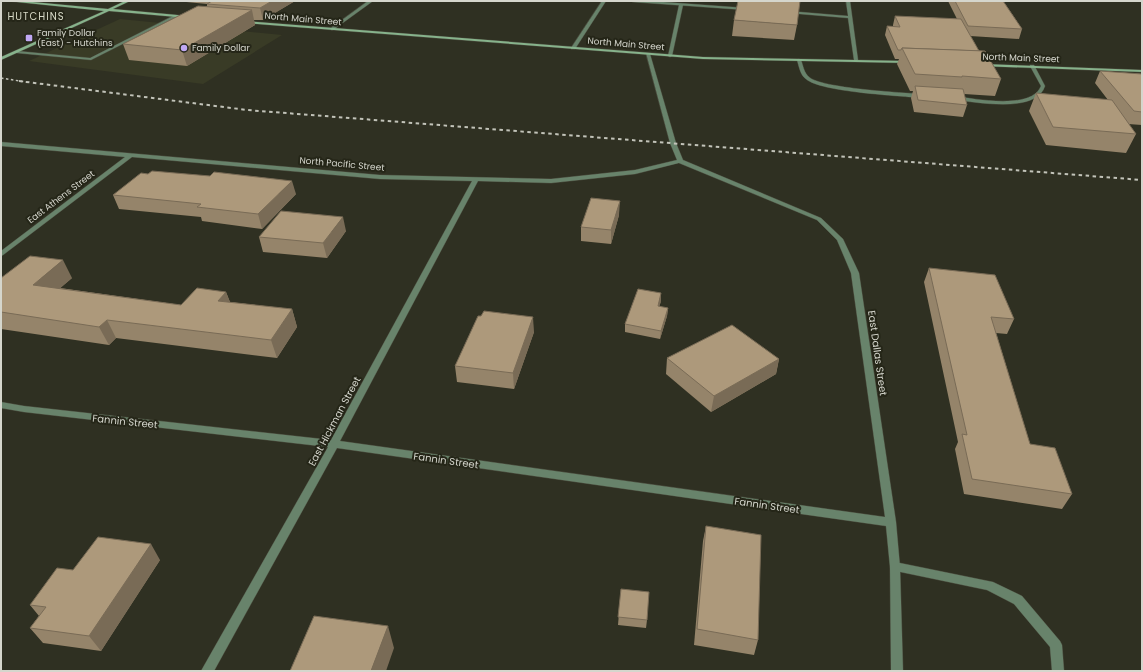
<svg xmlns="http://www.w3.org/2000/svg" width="1143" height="672" font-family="Poppins,sans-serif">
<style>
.built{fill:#393b26}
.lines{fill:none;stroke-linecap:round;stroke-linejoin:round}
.lane-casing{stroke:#4a4b3d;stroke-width:1}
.street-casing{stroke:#4a4b3d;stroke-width:1}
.secondary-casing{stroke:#4a4b3d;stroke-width:1}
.lane{fill:#68836b;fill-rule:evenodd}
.street{fill:#68836b;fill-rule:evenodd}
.secondary{fill:#87b38c;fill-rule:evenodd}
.rail-far1{stroke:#c2c3b9;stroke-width:1.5;stroke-dasharray:2.5 2.5;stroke-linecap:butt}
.rail{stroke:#c2c3b9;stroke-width:2;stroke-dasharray:3.5 3.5;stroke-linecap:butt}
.wall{fill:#95846a}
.shaded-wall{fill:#796b56}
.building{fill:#ad997b;stroke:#796b56}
.poi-dot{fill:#c0a8f4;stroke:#252618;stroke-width:1.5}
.labels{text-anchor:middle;stroke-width:4;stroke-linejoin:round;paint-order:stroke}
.far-street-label{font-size:9px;fill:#d5d6cd;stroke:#252618}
.far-poi-label{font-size:9px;fill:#d5d6cd;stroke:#252618;text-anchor:start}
.far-quarter-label{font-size:10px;letter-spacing:1px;fill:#d6d8c6;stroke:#252618}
.street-label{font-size:10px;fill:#d5d6cd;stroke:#252618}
</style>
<rect width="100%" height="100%" fill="#2f3022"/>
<path class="built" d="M120,19l162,16 -79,49 -174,-23z"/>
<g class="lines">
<defs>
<g id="lane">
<path d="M681,4l2,1 -11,51 -2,1 -2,-1 11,-51z"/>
<path d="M175,15l3,1 -87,44 -74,-7 -2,-1 2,-1 73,7z"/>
<path d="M799,59l2,1c2,5 3,13 8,17 11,11 94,16 114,17l3,2 -3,2c-22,-2 -103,-6 -117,-19 -6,-4 -7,-13 -9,-19z"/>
<path d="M1030,65h4l11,21c-9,28 -68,16 -90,14l-3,-2 3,-2c20,3 77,14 86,-10l-11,-20z"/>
<path d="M895,562l98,20 29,14 38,45 2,4 2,26h-12l-2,-24 -36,-43 -27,-14 -96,-20 -1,-3 1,-3z"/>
</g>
<g id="street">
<path d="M368,1h5l-40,29h-2v-2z"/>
<path d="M602,1h4l-31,48h-4v-1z"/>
<path d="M631,1h19l96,7 2,1 -2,1 -113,-8z"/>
<path d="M846,1h4l8,59 -2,1 -2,-1 -6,-42 -60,-5 -2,-1 2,-1 60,5z"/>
<path d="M646,53l4,1 26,89 7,17 138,58 22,21 16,34 37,249 4,45 3,104h-12l-1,-104 -4,-41 -549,-78 -123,223h-13l127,-224 -304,-35 -23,-4v-6l23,4 307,34 141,-259 -92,-2 -248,-22 -129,98 -2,1v-5l124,-94 -124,-11v-4l379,33 171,4 84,-9 42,-10 -7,-17zM679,163l138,57 20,20 14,33 34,244 -545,-76 138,-260 73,2 84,-9z"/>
</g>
<g id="secondary">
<path d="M7,1h15l86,8 17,-8h5l-17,8 75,7 2,1 -2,1 -79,-7 -108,49v-3l103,-46z"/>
<path d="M244,21l459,36 205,4 2,1 -2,1 -205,-4 -458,-36h-1z"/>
<path d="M982,64l160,6v2l-162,-6v-1z"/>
</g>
</defs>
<use href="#lane" class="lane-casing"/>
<use href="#street" class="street-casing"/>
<use href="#secondary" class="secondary-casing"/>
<use href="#lane" class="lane"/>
<use href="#street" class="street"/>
<use href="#secondary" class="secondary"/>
<path class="rail-far1" d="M1,78l25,4"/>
<path class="rail" d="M19,81l228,29 895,70"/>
</g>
<g class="wall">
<path d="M176,1h119l-32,19h-9l1,5 -68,41 -58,-6 -6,-16 84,-38v-2z"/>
<path d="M948,1h55l19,28 -3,10 -49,-3 9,15 22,28 -6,17 -31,-2 3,11 -4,12 -49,-5 -3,-14 2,-7h-3l-13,-27 2,-5h-4l-10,-24 2,-9h6v-1l2,-9 62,3z"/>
<path d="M734,20l63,5 -3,15 -62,-4z"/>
<path d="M1100,71l42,3v51l-14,-1 8,10 -10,19 -80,-8 -17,-34 7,-18 72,7 -13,-17z"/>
<path d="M296,194l-34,35 -60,-8 -1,-4 -82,-8 -6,-14z"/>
<path d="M619,215l-8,29 -30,-3v-14z"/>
<path d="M346,231l-19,27 -64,-6 -4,-15z"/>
<path d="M929,268l85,51 -7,15 -11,-1 34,111 42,50 -10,15 -98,-15 -9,-45 3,-7 -34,-160z"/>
<path d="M1,278h71l-12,10 121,17 45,-13 4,10 62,7 5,18 -20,31 -161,-20 -7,7 -108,-16z"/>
<path d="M661,301l-2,6 9,1 -1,8 -7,23 -35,-7v-8z"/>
<path d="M481,316l53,16 -20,57 -57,-7 -2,-16z"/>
<path d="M667,358l112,1 -3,15 -65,38 -45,-38z"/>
<path d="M706,526l52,114 -4,15 -60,-10 9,-104z"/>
<path d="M160,560l-59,91 -58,-8 -13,-15 9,-12 -9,-11 43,-35z"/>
<path d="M621,589l26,31 -1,8 -28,-3z"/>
</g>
<g class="shaded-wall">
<path d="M272,1h23l-32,19 -3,-12z"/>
<path d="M252,10l3,15 -68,41 -5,-16z"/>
<path d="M292,181l4,13 -34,35 -4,-15z"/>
<path d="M620,201l-1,14 -8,29v-14z"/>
<path d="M343,217l3,14 -19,27 -4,-15z"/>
<path d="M63,260l9,18 -29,25 -10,-18z"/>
<path d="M226,292l7,18 -15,-9z"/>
<path d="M661,293v8l-4,13 1,-8z"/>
<path d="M668,308l-1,8 -7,23 1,-8z"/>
<path d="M292,309l5,18 -20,31 -6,-18z"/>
<path d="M533,317l1,15 -20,57 -1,-16z"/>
<path d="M107,320l9,18 -7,7 -10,-18z"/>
<path d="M779,359l-3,15 -65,38 3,-16z"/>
<path d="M151,544l9,16 -59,91 -12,-15z"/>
<path d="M388,626l6,22 -8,23h-15z"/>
</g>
<g class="building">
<path d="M212,1h60l-12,7 -53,-4z"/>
<path d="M738,1h62l-3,24 -63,-5z"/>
<path d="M955,1h48l19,28 -54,-3z"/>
<path d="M198,6l54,4 -70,40 -59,-6z"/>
<path d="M895,16l66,3 18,32 -77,-3 -1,2h-3l-11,-24 13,1z"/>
<path d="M902,48l83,3 16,28 -39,-3v1l-47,-3z"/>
<path d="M1100,71l42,3v38l-8,-1z"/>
<path d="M915,86l48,3 4,16 -49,-5z"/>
<path d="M1036,93l76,7 24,34 -83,-7z"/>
<path d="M152,171l58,5 4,-4 78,9 -34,33 -61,-7 4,-3 -88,-9 28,-22 7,1z"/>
<path d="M591,198l29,3 -9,29 -30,-3z"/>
<path d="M281,211l62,6 -20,26 -64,-6z"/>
<path d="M30,256l33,4 -30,25 148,20 16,-17 29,4 -8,9 74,8 -21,31 -164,-20 -8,7 -98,-15v-34z"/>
<path d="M929,268l66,7 19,44 -23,-2 39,127 25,4 17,46 -100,-15 -10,-45 5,1z"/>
<path d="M638,289l23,4 -3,13 10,2 -7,23 -36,-7z"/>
<path d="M484,311l49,6 -20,56 -58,-7 23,-50h3z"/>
<path d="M732,325l47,34 -65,37 -47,-38z"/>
<path d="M706,526l55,9 -3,105 -61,-11z"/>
<path d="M98,537l53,7 -62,92 -59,-8 16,-21 -16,-2 27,-37 16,2z"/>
<path d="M621,589l28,3 -2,28 -29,-3z"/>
<path d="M314,616l74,10 -17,45h-81z"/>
</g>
<g class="poi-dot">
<rect x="25" y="34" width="8" height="8" rx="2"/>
<circle cx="184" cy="48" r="4"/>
</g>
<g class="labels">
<g class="far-street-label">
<text transform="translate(303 19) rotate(5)" y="3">North Main Street</text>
<text transform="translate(626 44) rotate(5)" y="3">North Main Street</text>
<text transform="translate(1021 58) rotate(2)" y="3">North Main Street</text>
<text transform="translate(342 164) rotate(5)" y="3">North Pacific Street</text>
<text transform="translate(61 197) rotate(-37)" y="3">East Athens Street</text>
</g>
<g class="far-poi-label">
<text x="37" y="36">Family Dollar<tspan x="37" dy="10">(East) - Hutchins</tspan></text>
<text x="192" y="51">Family Dollar</text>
</g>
<g class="far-quarter-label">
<text x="36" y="20">HUTCHINS</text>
</g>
<g class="street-label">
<text transform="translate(878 353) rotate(82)" y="4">East Dallas Street</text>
<text transform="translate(125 421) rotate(6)" y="4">Fannin Street</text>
<text transform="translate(334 421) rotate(-62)" y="4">East Hickman Street</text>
<text transform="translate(446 460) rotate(8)" y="4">Fannin Street</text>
<text transform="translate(767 505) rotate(8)" y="4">Fannin Street</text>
</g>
</g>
<rect width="1143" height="672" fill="none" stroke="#d5d6cd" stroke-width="4"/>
</svg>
